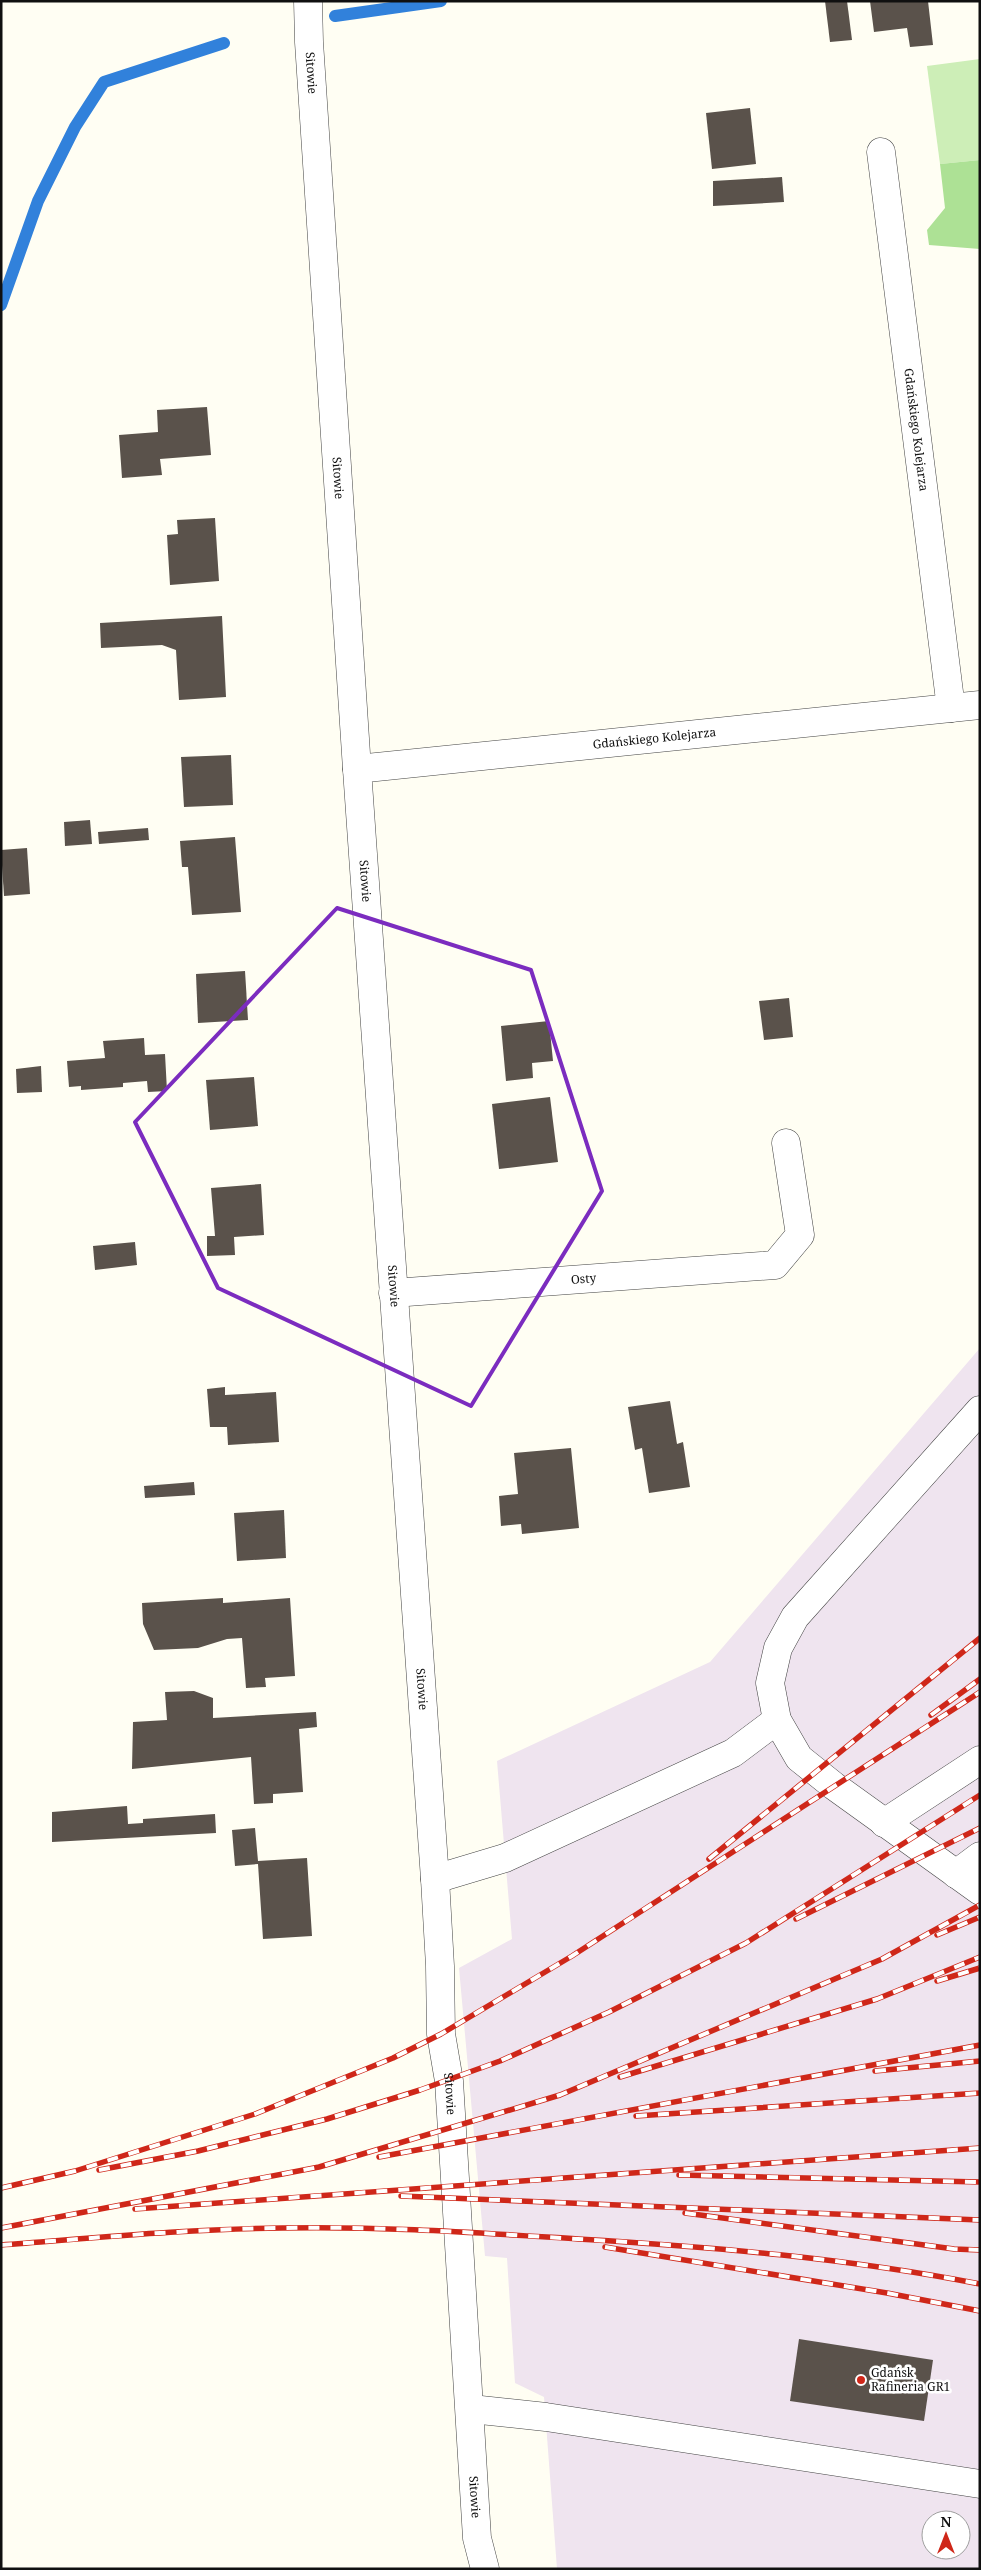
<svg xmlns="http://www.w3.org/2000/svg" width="981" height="2570" font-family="'Noto Serif',serif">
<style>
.industrial{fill:#efe4ef;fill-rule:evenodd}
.green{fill:#cdeeb7}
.forest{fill:#ade195}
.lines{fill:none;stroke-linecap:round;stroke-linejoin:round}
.stream{stroke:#3181db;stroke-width:12}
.building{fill:#5a524b}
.minor-casing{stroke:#434343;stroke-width:29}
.minor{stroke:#fff;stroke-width:28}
.rail-casing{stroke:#cf2719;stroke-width:5.5}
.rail{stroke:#fff;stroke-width:4;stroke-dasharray:11;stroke-linecap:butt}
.marked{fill:none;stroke:#7b2cbf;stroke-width:4;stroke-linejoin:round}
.poi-dot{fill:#cf2719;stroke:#fff;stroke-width:2}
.labels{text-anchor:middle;stroke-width:5;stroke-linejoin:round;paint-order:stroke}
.street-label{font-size:12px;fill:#101010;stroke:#fff}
.poi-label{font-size:12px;fill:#101010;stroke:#fff;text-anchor:start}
</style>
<rect width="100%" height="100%" fill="#fffef3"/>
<path class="industrial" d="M980,1348v1221h-423l-13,-172 -29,-14 -8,-125 -22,-2 -26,-288 53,-29 -15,-178 213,-99zM931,2520h30v30h-30z"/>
<path class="green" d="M980,59v101l-40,4 -13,-98z"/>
<path class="forest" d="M980,160v89l-51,-4 -2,-15 18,-22 -5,-44z"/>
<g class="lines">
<g class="stream">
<path d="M335,16l106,-15"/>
<path d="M1,305l37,-104 37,-74 29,-45 120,-39"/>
</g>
</g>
<g class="building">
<path d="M825,1h22l5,39 -22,2z"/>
<path d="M870,1h58l5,44 -23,2 -3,-19 -33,4z"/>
<path d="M750,108l6,56 -44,5 -6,-56z"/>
<path d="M782,177l2,25 -71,4v-25z"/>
<path d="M207,407l4,48 -51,4 2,16 -40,3 -3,-43 39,-3 -1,-22z"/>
<path d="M215,518l4,63 -49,4 -3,-50 11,-1 -1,-14z"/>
<path d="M222,616l4,81 -47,3 -3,-50 -14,-5 -61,3 -1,-25z"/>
<path d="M231,755l2,50 -49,2 -3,-50z"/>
<path d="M90,820l2,24 -27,2 -1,-24z"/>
<path d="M148,828l1,12 -50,4 -1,-12z"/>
<path d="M235,837l6,75 -49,3 -4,-48h-6l-2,-26z"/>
<path d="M27,848l3,46 -26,2 -3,-46z"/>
<path d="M245,971l3,49 -50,3 -2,-49z"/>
<path d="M789,998l4,39 -29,3 -5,-39z"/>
<path d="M549,1021l4,40 -21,2 1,15 -27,3 -5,-55z"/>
<path d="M144,1038l1,17 20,-1 2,37 -19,1 -1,-11 -24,2v4l-42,3v-4l-12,1 -2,-26 38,-3 -2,-17z"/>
<path d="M41,1066l1,26 -25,1 -1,-24z"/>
<path d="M254,1077l4,49 -48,4 -4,-50z"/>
<path d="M550,1097l8,65 -59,7 -7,-65z"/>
<path d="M261,1184l3,51 -30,2 1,18 -28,1v-20h8l-4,-48z"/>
<path d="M135,1242l2,23 -42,5 -2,-24z"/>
<path d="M225,1387v8l51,-3 3,50 -51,3 -1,-18h-17l-3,-38z"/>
<path d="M670,1401l7,43 6,-2 7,45 -41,6 -7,-45 -7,2 -7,-43z"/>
<path d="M571,1448l8,80 -57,6 -1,-10 -20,2 -2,-30 19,-2 -4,-41z"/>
<path d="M194,1482l1,13 -50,3 -1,-12z"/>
<path d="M284,1510l2,48 -49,3 -3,-48z"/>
<path d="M223,1598v5l67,-5 5,78 -30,2 1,9 -20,1 -4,-50 -15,1 -29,9 -44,2 -11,-26 -1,-21z"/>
<path d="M194,1691l19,7v20l103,-6 1,15 -18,2 4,63 -30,2v9l-19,1 -3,-47 -119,12 1,-47 34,-2 -2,-28z"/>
<path d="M127,1806l1,18 15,-1v-4l72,-5 1,19 -164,9v-30z"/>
<path d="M255,1828l3,33 49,-3 5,78 -49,3 -5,-75 -23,2 -3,-36z"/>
<path d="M799,2339l134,21 -9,61 -134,-20z"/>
</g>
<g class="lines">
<defs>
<g id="minor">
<path id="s1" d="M308,1l1,41 48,727 78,1110 5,87 1,68 8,47 28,457 8,31"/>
<path id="s2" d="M881,152l70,556"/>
<path id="s3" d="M357,769l623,-64"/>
<path id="s4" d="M393,1293l382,-28 25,-30 -14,-92"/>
<path d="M980,1410l-185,207 -17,31 -8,35 7,37 22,38 35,28 146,105"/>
<path d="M884,1823l96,-63"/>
<path d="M956,1874l24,-18"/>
<path d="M435,1879l70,-21 228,-105 44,-33"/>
<path d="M471,2409l75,8 434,67"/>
</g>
</defs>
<use href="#minor" class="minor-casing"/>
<use href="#minor" class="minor"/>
<defs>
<g id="rail">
<path d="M931,1715l49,-36"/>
<path d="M709,1859l271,-221"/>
<path d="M796,1919l184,-91"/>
<path d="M937,1935l43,-18"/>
<path d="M937,1981l43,-13"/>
<path d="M875,2071l105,-10"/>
<path d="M620,2077l257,-78 103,-42"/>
<path d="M636,2116l344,-23"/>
<path d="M379,2157l601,-112"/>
<path d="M99,2170l99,-19 129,-32 93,-29 80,-29 109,-49 137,-69 234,-148"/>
<path d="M679,2175l301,7"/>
<path d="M1,2188l74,-17 180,-57 138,-56 48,-24 131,-78 408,-264"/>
<path d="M401,2196l579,24"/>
<path d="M135,2209l845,-61"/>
<path d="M685,2213l269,36 26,1"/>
<path d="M1,2228l318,-61 241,-72 322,-136 98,-54"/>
<path d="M1,2245c94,-7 187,-16 281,-17 99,-2 197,5 296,11 135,8 269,19 402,45"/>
<path d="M605,2247l282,46 93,18"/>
</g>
</defs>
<use href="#rail" class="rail-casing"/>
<use href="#rail" class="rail"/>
</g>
<path class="marked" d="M337,908l194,62 71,221 -131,215 -253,-118 -83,-166z"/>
<circle class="poi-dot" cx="861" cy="2380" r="5"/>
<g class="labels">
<g class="street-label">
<text dy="4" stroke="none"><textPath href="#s1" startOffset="72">Sitowie</textPath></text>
<text dy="4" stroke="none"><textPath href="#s2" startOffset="280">Gdańskiego Kolejarza</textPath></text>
<text dy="4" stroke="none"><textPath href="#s1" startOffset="478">Sitowie</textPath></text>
<text dy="4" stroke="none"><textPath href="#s3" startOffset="299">Gdańskiego Kolejarza</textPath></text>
<text dy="4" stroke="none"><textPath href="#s1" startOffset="882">Sitowie</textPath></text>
<text dy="4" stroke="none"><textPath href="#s4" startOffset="191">Osty</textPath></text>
<text dy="4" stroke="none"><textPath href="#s1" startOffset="1288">Sitowie</textPath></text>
<text dy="4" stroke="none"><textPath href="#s1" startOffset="1692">Sitowie</textPath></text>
<text dy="4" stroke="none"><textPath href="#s1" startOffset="2098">Sitowie</textPath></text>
<text dy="4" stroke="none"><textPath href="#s1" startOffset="2502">Sitowie</textPath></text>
</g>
<g class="poi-label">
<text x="871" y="2377">Gdańsk<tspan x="871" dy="14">Rafineria GR1</tspan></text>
</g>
</g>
<rect width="981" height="2570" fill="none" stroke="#101010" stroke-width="5"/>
<g transform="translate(946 2535)"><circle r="24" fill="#ffffff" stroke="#9f9f9f"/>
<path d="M0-4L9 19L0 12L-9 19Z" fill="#cf2719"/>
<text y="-8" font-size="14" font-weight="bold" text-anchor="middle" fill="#101010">N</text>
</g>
</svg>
